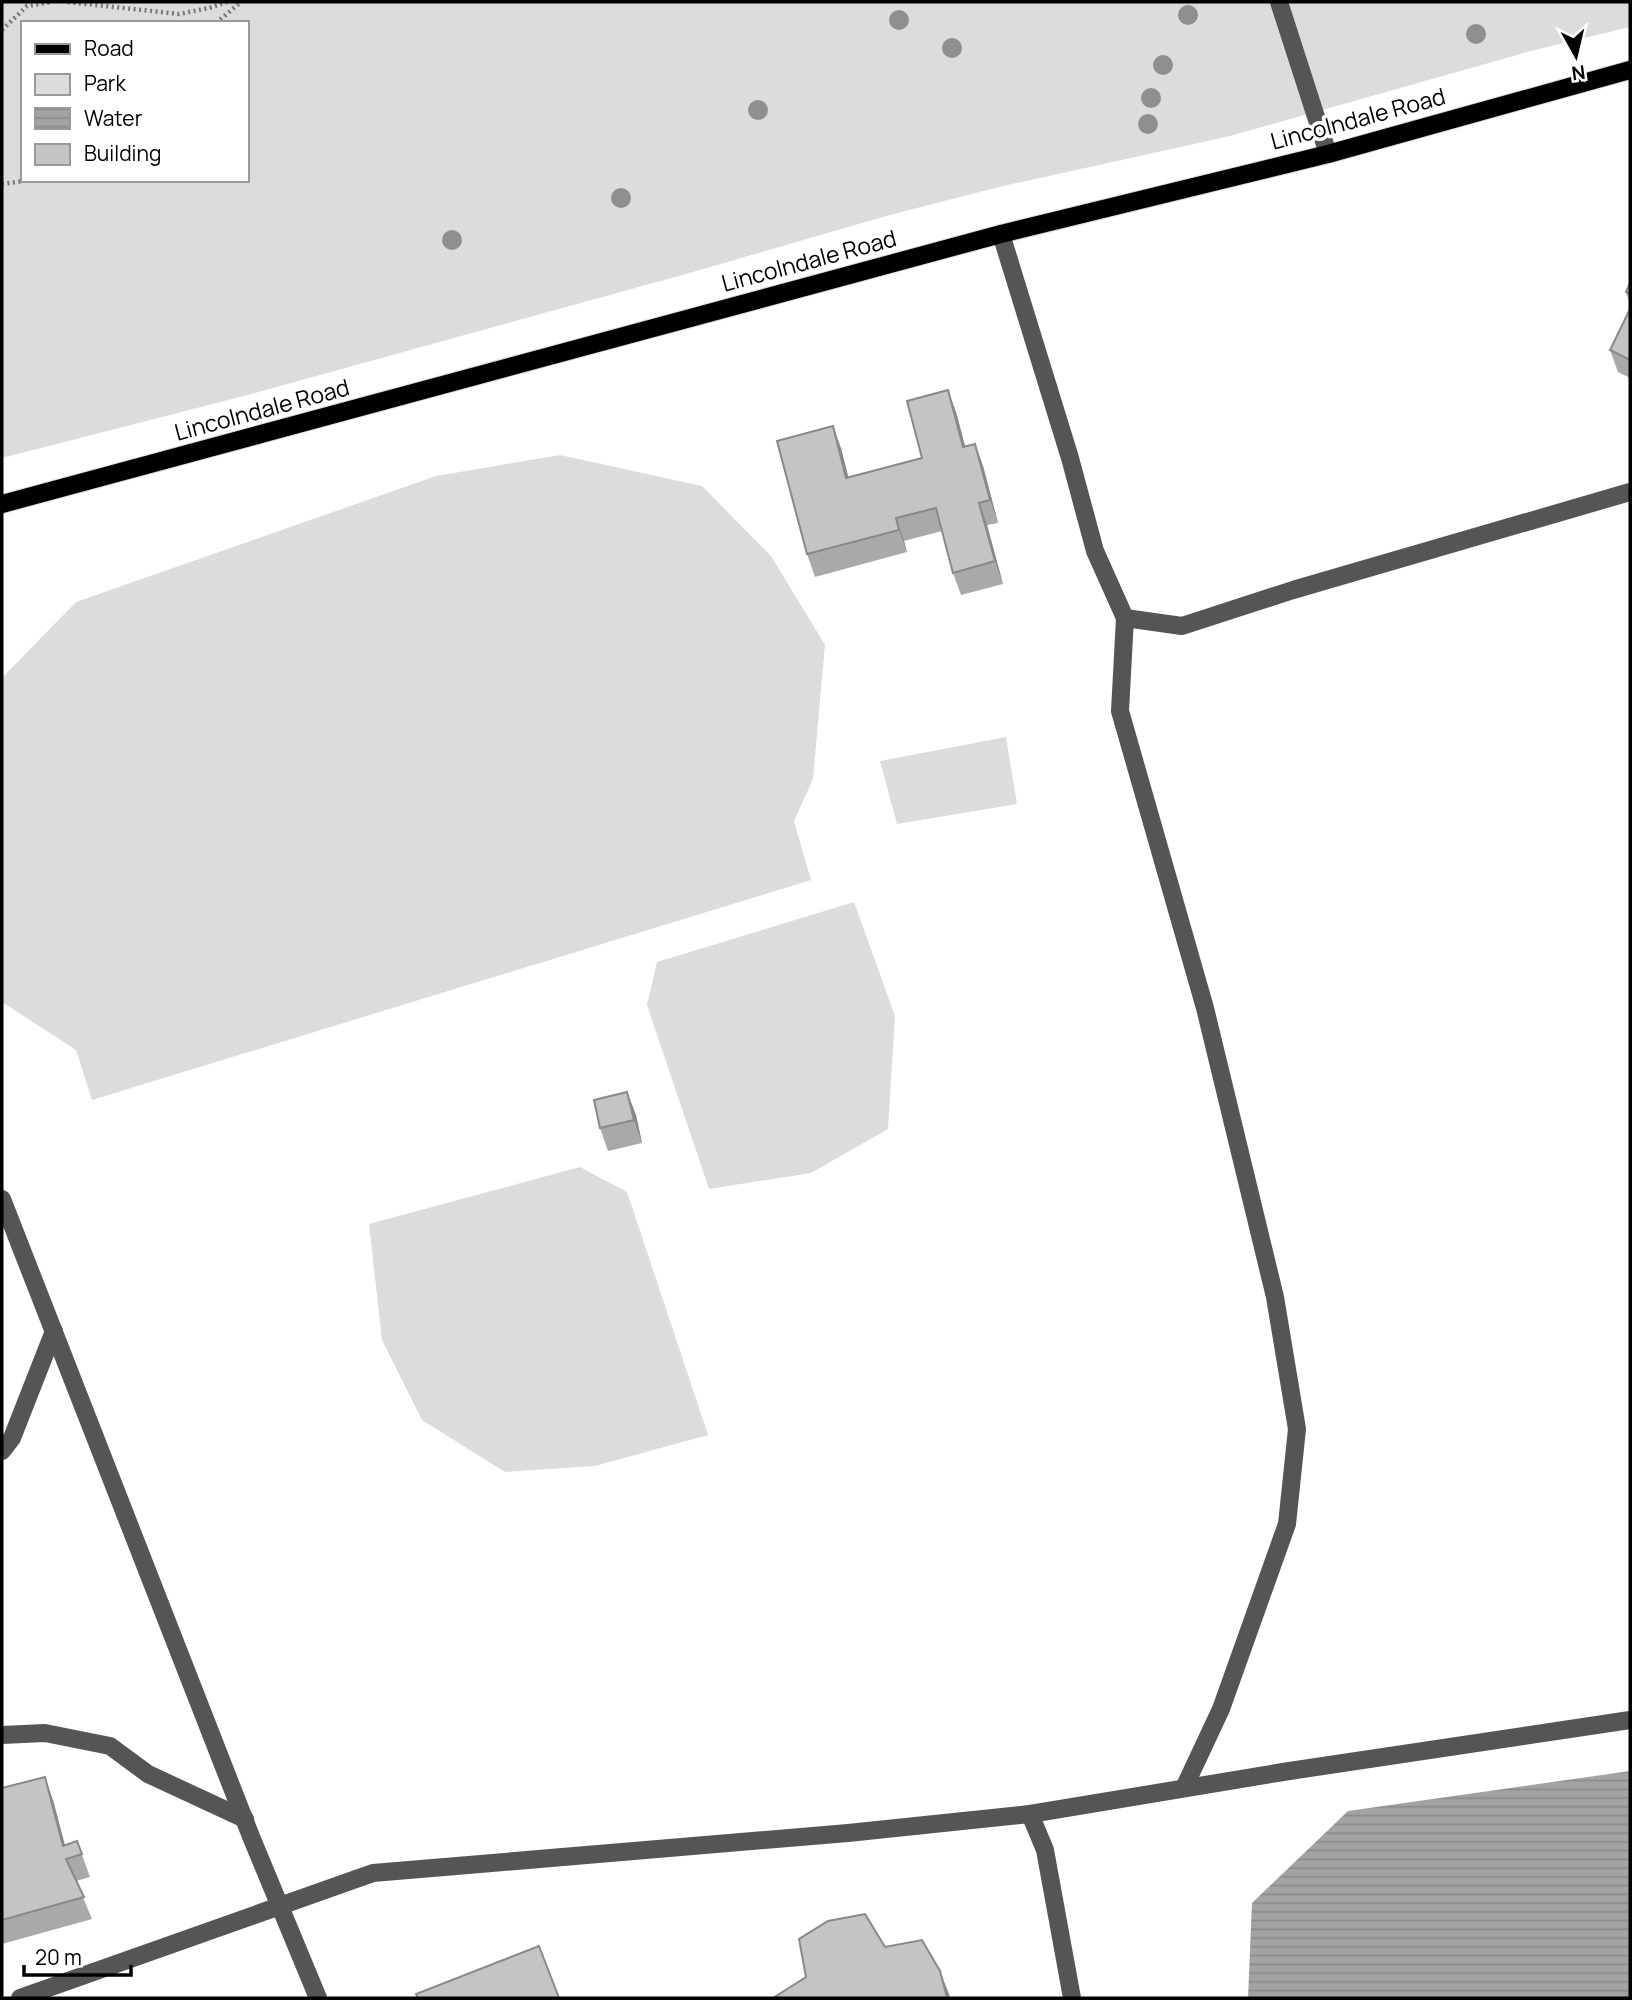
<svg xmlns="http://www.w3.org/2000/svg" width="1632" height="2000" font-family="Manrope,sans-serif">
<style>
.green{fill:#dcdcdc;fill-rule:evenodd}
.water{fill:url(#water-rules)}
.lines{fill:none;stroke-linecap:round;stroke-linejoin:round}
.major-casing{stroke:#dbdbdb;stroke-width:20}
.path{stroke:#777;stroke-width:4.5;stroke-dasharray:2 3.5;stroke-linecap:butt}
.minor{stroke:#555;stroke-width:18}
.major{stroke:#000;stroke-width:18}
.tree{fill:#8f8f8f}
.wall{fill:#a9a9a9}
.shaded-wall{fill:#898989}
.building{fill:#c4c4c4;stroke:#898989;stroke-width:2}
.labels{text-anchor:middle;stroke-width:7;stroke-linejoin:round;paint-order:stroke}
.street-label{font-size:23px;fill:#000;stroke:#fff}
</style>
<defs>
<pattern id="water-rules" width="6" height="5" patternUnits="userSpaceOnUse" patternTransform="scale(1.75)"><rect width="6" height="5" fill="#a3a3a3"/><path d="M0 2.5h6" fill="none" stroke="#8b8b8b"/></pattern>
</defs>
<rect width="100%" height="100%" fill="#fff"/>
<g class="green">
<path d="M2,2h1628v25l-99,24 -301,85 -227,50 -117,30 -200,58 -446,123 -238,61zM23,23h224v157h-224z"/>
<path d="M560,455l142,31 69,70 54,89 -12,134 -19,42 17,59 -719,220 -16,-50 -74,-48v-324l74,-76 360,-126z"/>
<path d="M1006,737l11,67 -120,20 -17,-63z"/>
<path d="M854,902l41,114 -7,113 -77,44 -102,16 -62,-184 10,-43z"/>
<path d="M580,1167l47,25 81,243 -113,31 -90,6 -83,-52 -40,-80 -13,-116z"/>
</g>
<path class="water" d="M1630,1771v227h-382l4,-95 96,-92z"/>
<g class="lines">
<defs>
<path id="major" d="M2,504l999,-270 327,-80 302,-84"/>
</defs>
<use href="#major" class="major-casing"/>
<g class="path">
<path d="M68,2l111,12 30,-6 18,-6"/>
<path d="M216,23l25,-21"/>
<path d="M2,30l25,-24 25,-4"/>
<path d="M2,184l28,-4"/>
</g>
<g class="minor">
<path d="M1279,2l49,152"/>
<path d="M1001,234l69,224 25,93 30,67 57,8 111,-36 337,-98"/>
<path d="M1125,618l-5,93 85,297 70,289 22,132 -10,95 -66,185 -37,79"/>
<path d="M2,1199l250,640 66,159"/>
<path d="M2,1451l10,-13 42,-107"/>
<path d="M2,1735l43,-2 65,13 38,28 97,45"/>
<path d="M1030,1814l15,36 27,148"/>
<path d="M20,1998l353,-125 475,-40 182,-19 253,-42 347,-52"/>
</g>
<use href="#major" class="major"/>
</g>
<g class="tree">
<circle cx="1188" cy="15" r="10"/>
<circle cx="899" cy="20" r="10"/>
<circle cx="1476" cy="34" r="10"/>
<circle cx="952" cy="48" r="10"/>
<circle cx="1163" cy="65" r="10"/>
<circle cx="1151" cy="98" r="10"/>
<circle cx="758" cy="110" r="10"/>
<circle cx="1148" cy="124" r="10"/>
<circle cx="621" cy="198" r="10"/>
<circle cx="452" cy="240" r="10"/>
</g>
<g class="wall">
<path d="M1630,283v21l-4,-12z"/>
<path d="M1630,309v69l-12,-6 -8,-22z"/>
<path d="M956,412l9,34 10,-2 8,22 15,57 -11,2 16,59 -42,11 -8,-22 -11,-42 -38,10 3,11 -92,25 -8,-23 34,-106 7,29 74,-19z"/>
<path d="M627,1092l9,23 6,28 -34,8 -8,-23z"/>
<path d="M2,1788l51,12 12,45 12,-4 13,36 -14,4 16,38 -90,25z"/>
</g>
<g class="shaded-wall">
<path d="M948,390l8,22 15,57 -8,-22z"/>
<path d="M833,426l8,22 13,52 -8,-22z"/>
<path d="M975,444l8,22 15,57 -8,-23z"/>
<path d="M979,503l8,22 16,59 -8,-23z"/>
<path d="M896,518l8,23 3,11 -8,-22z"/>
<path d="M627,1092l9,23 6,28 -8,-23z"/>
<path d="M45,1777l8,23 15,58 -5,-12z"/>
<path d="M940,1971l9,23 1,4h-3z"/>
</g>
<g class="building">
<path d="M1630,283v11l-4,-2z"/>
<path d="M1630,309v51l-20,-10z"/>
<path d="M948,390l15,57 12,-3 15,56 -11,3 16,58 -42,12 -17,-65 -40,10 3,12 -92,24 -30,-113 56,-15 13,52 76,-20 -15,-57z"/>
<path d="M627,1092l7,28 -34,8 -6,-28z"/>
<path d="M45,1777l18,69 14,-5 5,13 -16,5 18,38 -82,23v-132z"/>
<path d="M865,1914l20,33 37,-7 18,31 7,27h-174l33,-21 -7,-38 29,-18z"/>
<path d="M539,1946l20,52h-141l-2,-4z"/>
</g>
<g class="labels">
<g class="street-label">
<text transform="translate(1358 119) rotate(-15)" y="8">Lincolndale Road</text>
<text transform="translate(809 261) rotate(-15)" y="8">Lincolndale Road</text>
<text transform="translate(262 410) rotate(-15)" y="8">Lincolndale Road</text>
</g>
</g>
<rect width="1632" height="2000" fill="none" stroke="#000000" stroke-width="7"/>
<rect x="21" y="21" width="228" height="161" fill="#ffffff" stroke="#999999" stroke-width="2"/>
<rect x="35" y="44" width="35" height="10" fill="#000000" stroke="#999999" stroke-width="2"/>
<text x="84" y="56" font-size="21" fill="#000000">Road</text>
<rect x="35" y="74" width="35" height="21" fill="#dcdcdc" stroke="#999999" stroke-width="2"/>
<text x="84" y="91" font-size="21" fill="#000000">Park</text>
<rect x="35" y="108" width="35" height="21" fill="url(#water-rules)" stroke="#999999" stroke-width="2"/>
<text x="84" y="126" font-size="21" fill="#000000">Water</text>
<rect x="35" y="144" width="35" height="21" fill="#c4c4c4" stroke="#999999" stroke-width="2"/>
<text x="84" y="161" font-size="21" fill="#000000">Building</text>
<g transform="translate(1576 56) rotate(172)" stroke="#ffffff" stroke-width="5" paint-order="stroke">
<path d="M0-5L12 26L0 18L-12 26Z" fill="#000000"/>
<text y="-10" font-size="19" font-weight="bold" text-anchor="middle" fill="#000000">N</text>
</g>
<path d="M24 1965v10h107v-10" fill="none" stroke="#000000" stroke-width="3.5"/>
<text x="35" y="1965" font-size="21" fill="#000000" stroke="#ffffff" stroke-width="5" paint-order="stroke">20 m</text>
</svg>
